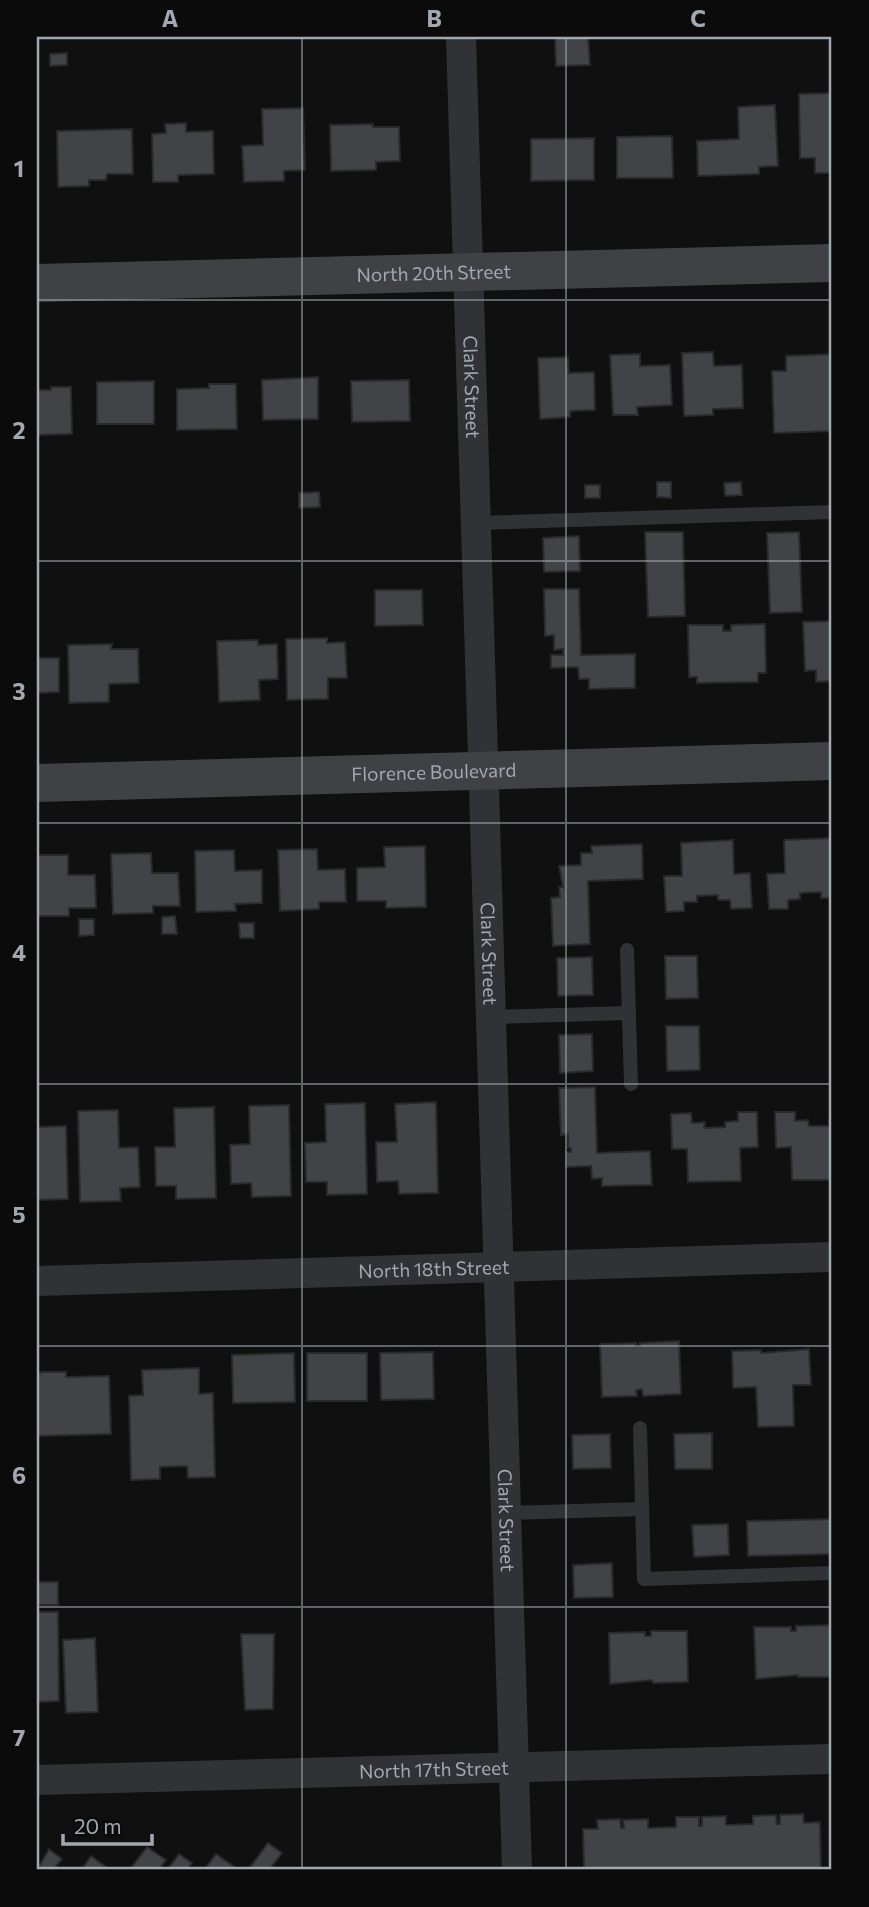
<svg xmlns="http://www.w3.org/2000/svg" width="869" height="1907" font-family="Commissioner,sans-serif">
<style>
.building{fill:#414347;stroke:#2a2a2d;stroke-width:2}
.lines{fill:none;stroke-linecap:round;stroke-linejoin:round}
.lane{stroke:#313236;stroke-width:14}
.street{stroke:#313236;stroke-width:30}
.secondary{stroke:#3f4145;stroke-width:38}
.grid{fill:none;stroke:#a2a8b1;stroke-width:2;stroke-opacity:0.55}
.labels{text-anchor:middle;stroke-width:6;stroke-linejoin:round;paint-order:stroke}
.street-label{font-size:19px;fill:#a2a8b1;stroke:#0b0b0c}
.neatline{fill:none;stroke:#a2a8b1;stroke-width:2.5}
.grid-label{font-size:23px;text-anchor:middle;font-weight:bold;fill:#a2a8b1}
</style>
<rect width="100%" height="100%" fill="#101011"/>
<g class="building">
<path d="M555,37h33l2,28 -34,1z"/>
<path d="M67,53v12l-17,1v-12z"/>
<path d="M832,93v80h-17v-15h-15l-1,-64z"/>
<path d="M775,105l3,61 -19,1v7l-61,2 -1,-35 42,-2 -1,-32z"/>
<path d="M303,108l2,62 -21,1v10l-40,1 -2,-36 21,-1 -1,-36z"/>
<path d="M186,123v9l27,-1 1,43 -36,1v7h-25l-1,-48 14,-1 -1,-9z"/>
<path d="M373,124v3h26l1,34 -24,1v8l-45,1 -1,-46z"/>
<path d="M132,129l1,45h-26l-1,6h-17v6l-31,1 -1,-56z"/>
<path d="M672,136l1,42h-56v-41z"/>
<path d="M594,138v42l-63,1v-42z"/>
<path d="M713,352l1,14 28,-1 1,43 -30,1v6l-29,1 -2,-63z"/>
<path d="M640,354v12l30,-1 2,40 -35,2 1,8h-25l-3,-60z"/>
<path d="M832,354v77l-58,2 -2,-62h14v-15z"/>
<path d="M568,357l1,16 25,-1 1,38 -25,1v6l-30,2 -2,-61z"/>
<path d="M318,377v42l-55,1 -1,-40z"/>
<path d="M409,380l1,41 -58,1 -1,-41z"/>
<path d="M154,381v43h-57v-42z"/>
<path d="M209,384h27l1,45 -60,1v-41l32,-1z"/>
<path d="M51,387h20l1,47 -35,1v-45h14z"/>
<path d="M657,482h14v16l-14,-1z"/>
<path d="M741,482l1,13 -17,1 -1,-13z"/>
<rect x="585" y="485" width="15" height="13"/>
<path d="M319,492l1,15 -21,1v-15z"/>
<path d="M645,532h38l2,84 -37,1z"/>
<path d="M799,532l3,80 -32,1 -3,-80z"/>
<path d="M579,536l1,35 -36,1 -1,-34z"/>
<path d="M544,589h35l2,66 54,-1v34l-46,1v-10h-10l-1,-12 -27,1v-13h12v-6l-9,1v-15l-9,1z"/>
<path d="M375,590h47l1,35 -48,1z"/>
<path d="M832,621v60l-16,1v-12l-11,1 -2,-49z"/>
<path d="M765,624l1,49h-8v9l-61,1v-6h-8l-1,-52h35v6h8v-6z"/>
<path d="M327,638v5l18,-1 2,36h-19v21l-41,1 -1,-61z"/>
<path d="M258,640v5l19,-1 1,35 -19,1 1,20 -41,2 -2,-61z"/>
<path d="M112,644l-1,5h27l1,34 -30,1v18l-40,1 -1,-58z"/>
<path d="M37,658h22v34l-22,1z"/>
<path d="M832,838v60h-11v-6l-21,1v6l-12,1v9h-19l-2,-35 18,-1 -1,-33z"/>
<path d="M733,840l1,34 16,-1 2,35 -21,1 -1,-9h-12v-5l-21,1v6h-13v9l-18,1 -2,-36h18l-1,-33z"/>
<path d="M642,844l1,35 -55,2 2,63 -37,2 -2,-48 9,-1 -1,-10h4l-4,-21 22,-1v-12h11l-1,-7z"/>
<path d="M425,846l1,61 -40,1v-7h-29v-33l28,-1 -1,-20z"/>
<path d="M317,849l1,21 27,-1 1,33h-27v7l-39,2 -2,-61z"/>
<path d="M234,850l1,21 27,-1v33l-27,1 1,7 -40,1 -1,-61z"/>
<path d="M151,853l1,20h26l2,33h-27v7l-40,1 -2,-60z"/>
<path d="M37,855h31v20h27l1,33h-27v8h-32z"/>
<path d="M175,916l2,18h-15v-17z"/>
<path d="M79,919h15v16l-15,1z"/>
<path d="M239,923h15v15h-14z"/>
<path d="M665,956h32l1,42 -32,1z"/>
<path d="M592,957l1,38 -35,1 -1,-38z"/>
<path d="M666,1026h33l1,44 -33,1z"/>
<path d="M592,1034l1,37 -33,2 -1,-38z"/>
<path d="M595,1087l2,66 53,-2 2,34 -50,1v-8l-10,1 -1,-13 -25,1v-15h5v-4h-3v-14l-7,1 -2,-47z"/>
<path d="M436,1102l2,91 -39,1 -1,-13 -21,1 -1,-40h21l-2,-38z"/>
<path d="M365,1103l2,91 -40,1v-13h-21l-1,-39 21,-1 -1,-38z"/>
<path d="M289,1105l2,91 -39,1 -1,-14 -20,1 -1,-39 20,-1 -1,-38z"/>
<path d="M214,1107l2,91 -40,1v-13h-20l-1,-39h20l-1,-39z"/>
<path d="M118,1110l1,38 19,-1 2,40 -20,1 1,13 -41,1 -2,-91z"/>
<path d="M738,1112h19l1,35 -18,1 1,33 -53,1 -1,-33h-15l-1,-35 20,-1 1,10 13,-1 -1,6 21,-1v-5l13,-1z"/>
<path d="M775,1112h20v9l13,-1 1,6h21l-1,-6h3v60h-40l-1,-33 -15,1z"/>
<path d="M66,1126l2,73 -31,1v-73z"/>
<path d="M679,1341l2,53 -38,2 -1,-7 -6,1 1,6 -35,1 -2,-53 36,-1v3h4v-3z"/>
<path d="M809,1349l2,36h-18l1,41 -36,1 -2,-40 -23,1 -1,-37 29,-1v3z"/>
<path d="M433,1352l1,47 -53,1 -1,-47z"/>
<path d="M294,1353l1,49 -62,1 -1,-48z"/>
<rect x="307" y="1353" width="60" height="48"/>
<path d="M199,1368v26l14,-1 2,84 -27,1 -1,-12 -27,1v12l-29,1 -2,-84 14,-1 -1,-25z"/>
<path d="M42,1372h24v5l43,-1 2,58 -74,2v-62z"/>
<path d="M712,1433v36h-37l-1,-35z"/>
<path d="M610,1434l1,34 -38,1 -1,-34z"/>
<path d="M831,1519l1,35 -84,2 -1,-35z"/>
<path d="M728,1524l1,31 -35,2 -2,-32z"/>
<path d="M612,1563l1,34 -39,1 -1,-33z"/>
<rect x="37" y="1582" width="21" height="23"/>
<path d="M37,1612h21l1,89 -22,1z"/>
<path d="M832,1625v52h-34v-2l-42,4 -2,-52h37v4h5v-5z"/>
<path d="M651,1631h36l1,51 -35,1 -1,-3 -42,4 -1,-51 36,-1v4h6z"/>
<path d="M241,1634h33l-1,75 -28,1z"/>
<path d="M95,1638l3,74 -32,1 -3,-73z"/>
<path d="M803,1814l1,9 16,-1 1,48h-237l-1,-41h15l-1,-9 23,-1 1,9h3l-1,-8 25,-1v9l28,-1v-10h23v9h3v-9l24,-1v9l27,-1v-8l23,-1 1,9h3v-9z"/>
<path d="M268,1843l14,10 -13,17h-21z"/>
<path d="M147,1847l19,13 -8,10h-24l-3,-2z"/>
<path d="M49,1849l13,10 -9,11h-16z"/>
<path d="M179,1854l13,9 -5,7h-20z"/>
<path d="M216,1854l20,14 -2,2h-30z"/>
<path d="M91,1856l19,14 -28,-1z"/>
</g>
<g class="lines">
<g class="lane">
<path d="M477,523l355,-11"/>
<path d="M627,950l4,134"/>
<path d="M493,1017l136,-4"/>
<path d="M640,1428l4,151 188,-6"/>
<path d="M507,1513l135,-4"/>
</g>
<g class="street">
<path id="s1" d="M461,37l56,1833"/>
<path id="s2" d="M37,1281l795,-24"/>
<path id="s3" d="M37,1780l795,-21"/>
</g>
<g class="secondary">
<path id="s4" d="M37,283l795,-20"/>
<path id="s5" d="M37,783l795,-22"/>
</g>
</g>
<path class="grid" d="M302,37v1833M566,37v1833M37,300h795M37,561h795M37,823h795M37,1084h795M37,1346h795M37,1607h795"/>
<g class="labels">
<g class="street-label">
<text dy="7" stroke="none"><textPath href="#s4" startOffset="397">North 20th Street</textPath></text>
<text dy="7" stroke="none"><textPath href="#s1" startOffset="350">Clark Street</textPath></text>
<text dy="7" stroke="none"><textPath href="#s5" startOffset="397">Florence Boulevard</textPath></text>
<text dy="7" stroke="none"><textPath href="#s1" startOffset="917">Clark Street</textPath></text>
<text dy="7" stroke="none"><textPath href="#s2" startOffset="397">North 18th Street</textPath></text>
<text dy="7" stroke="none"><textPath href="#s1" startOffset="1484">Clark Street</textPath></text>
<text dy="7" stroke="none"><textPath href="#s3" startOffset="397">North 17th Street</textPath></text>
</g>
</g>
<rect width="869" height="1907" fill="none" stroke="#0b0b0c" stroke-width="77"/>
<path d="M63 1834v10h89v-10" fill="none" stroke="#a2a8b1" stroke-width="3.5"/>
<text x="74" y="1834" font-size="21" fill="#a2a8b1" stroke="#0b0b0c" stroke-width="5" paint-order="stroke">20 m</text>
<rect x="38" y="38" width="792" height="1830" class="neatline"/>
<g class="grid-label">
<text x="170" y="27">A</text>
<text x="434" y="27">B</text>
<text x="698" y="27">C</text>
<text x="19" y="177">1</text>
<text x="19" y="439">2</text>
<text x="19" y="700">3</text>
<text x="19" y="961">4</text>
<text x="19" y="1223">5</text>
<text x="19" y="1484">6</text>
<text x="19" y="1746">7</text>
</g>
</svg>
